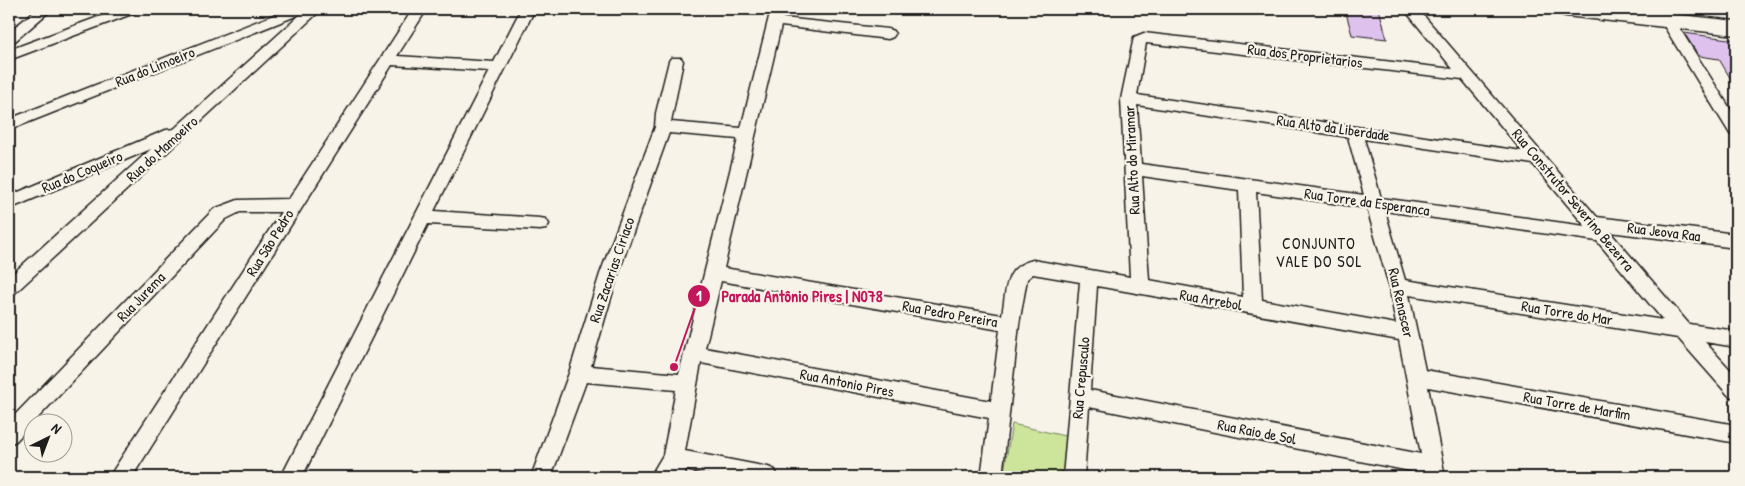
<svg xmlns="http://www.w3.org/2000/svg" width="1745" height="486" font-family="'Patrick Hand',sans-serif">
<style>
.green{fill:#cce59b;stroke:#74805c}
.building{fill:#dfc1ee;stroke:#1c1c1c}
.lines{fill:none;stroke-linecap:round;stroke-linejoin:round}
.minor-casing{stroke:#1c1c1c;stroke-width:3}
.primary-casing{stroke:#1c1c1c;stroke-width:3}
.minor{fill:#f7f3e8;fill-rule:evenodd}
.primary{fill:#f7f3e8;fill-rule:evenodd}
.labels{text-anchor:middle;stroke-width:4.5;stroke-linejoin:round;paint-order:stroke}
.street-label{font-size:15px;fill:#1c1c1c;stroke:#f7f3e8}
.neighbourhood-label{font-size:16px;letter-spacing:1px;fill:#1c1c1c;stroke:#f7f3e8}
.leader{fill:none;stroke:#c2185b;stroke-width:2}
.callout-dot{fill:#c2185b;stroke:#f7f3e8;stroke-width:2}
.mark-label{font-size:15px;text-anchor:middle;font-weight:bold;fill:#fff}
.callout-label{font-size:16px;text-anchor:middle;font-weight:bold;fill:#c2185b;stroke:#f7f3e8;stroke-width:4.5;stroke-linejoin:round;paint-order:stroke}
</style>
<rect width="100%" height="100%" fill="#f7f3e8"/>
<filter id="ink" filterUnits="userSpaceOnUse"><feTurbulence type="fractalNoise" baseFrequency=".02" numOctaves="2"/><feDisplacementMap in="SourceGraphic" scale="10" xChannelSelector="R" yChannelSelector="G"/><feConvolveMatrix kernelMatrix="1 2 1 2 8 2 1 2 1" color-interpolation-filters="sRGB"/></filter>
<g filter="url(#ink)">
<path class="green" d="M1012,424l57,13 -5,40h-61z"/>
<g class="building">
<path d="M1345,9h34l8,30 -35,-4z"/>
<path d="M1684,33l52,7v48l-17,-29 -20,-3z"/>
</g>
<g class="lines">
<defs>
<g id="minor">
<path d="M37,9h15l-38,33 -5,1v-11z"/>
<path d="M120,9h19l-2,3 -128,48v-10z"/>
<path d="M289,9h33l-307,284 -6,2v-18l142,-128 -142,60v-13l157,-66 8,-1 127,-115 -292,116v-11z"/>
<path d="M413,9h14l-30,47 97,6 27,-53h14l-101,202 106,7 6,1 3,5 -3,5 -6,1 -112,-6 -126,253h-21l208,-406 -97,-6 -260,412h-23l172,-265h-41l-14,7 -210,222 -7,3v-23l205,-212 24,-9 51,-1z"/>
<path d="M771,9h14l-2,9 105,11 5,2 2,3 -2,3 -5,2 -107,-13 -57,242 278,47c5,-26 1,-48 31,-55l97,17 -9,-178 13,-62 10,-4 309,36 -49,-60h14l179,208 139,17v14l-126,-16 79,92 47,7v16l-31,-5 31,34v22l-7,-2 -51,-58 -269,-43 16,75 311,55v18l-308,-56 17,90h-18l-2,-3 -336,-67 -5,70h-21l17,-195 -47,-8 -6,5 -8,45 -17,153h-21l8,-59 -288,-55 -16,88 83,16 7,3 3,7h-57l-36,-7 1,7h-36l13,-22 13,-65 -90,-8 -35,95h-20l38,-104 31,-99 55,-147 1,-14 13,-52 2,-3h10l2,3 -12,61 70,6zM1146,43l316,36 60,72 -385,-56zM1137,105l211,32 16,58 -223,-31zM669,133l69,6 -59,235 -88,-8 27,-92zM1364,139l169,25 52,62 -204,-28zM1142,176l97,14 4,107 -94,-17zM1256,192l111,16 22,78 7,38 -134,-24zM1385,211l212,30 66,79 -258,-40zM721,281l279,49 -9,71 -286,-53zM1097,286l302,54 22,114 -331,-64z"/>
<path d="M1668,17l5,1 63,100v17l-6,-1 -69,-113 2,-3z"/>
</g>
<path id="primary" d="M1555,9h70l111,12v14l-170,-19 -8,-2z"/>
</defs>
<use href="#minor" class="minor-casing"/>
<use href="#primary" class="primary-casing"/>
<use href="#minor" class="minor"/>
<use href="#primary" class="primary"/>
</g>
</g>
<g class="labels">
<g class="street-label">
<text transform="translate(1305 56) rotate(7)" y="5">Rua dos Proprietarios</text>
<text transform="translate(155 67) rotate(-22)" y="5">Rua do Limoeiro</text>
<text transform="translate(1333 128) rotate(8)" y="5">Rua Alto da Liberdade</text>
<text transform="translate(162 149) rotate(-42)" y="5">Rua do Mamoeiro</text>
<text transform="translate(1132 160) rotate(-93)" y="5">Rua Alto do Miramar</text>
<text transform="translate(82 172) rotate(-23)" y="5">Rua do Coqueiro</text>
<text transform="translate(1573 200) rotate(50)" y="5">Rua Construtor Severino Bezerra</text>
<text transform="translate(1367 202) rotate(8)" y="5">Rua Torre da Esperanca</text>
<text transform="translate(1664 232) rotate(7)" y="5">Rua Jeova Raa</text>
<text transform="translate(270 243) rotate(-58)" y="5">Rua São Pedro</text>
<text transform="translate(612 270) rotate(-71)" y="5">Rua Zacarias Ciriaco</text>
<text transform="translate(141 297) rotate(-46)" y="5">Rua Jurema</text>
<text transform="translate(1211 300) rotate(10)" y="5">Rua Arrebol</text>
<text transform="translate(1401 303) rotate(77)" y="5">Rua Renascer</text>
<text transform="translate(1567 313) rotate(9)" y="5">Rua Torre do Mar</text>
<text transform="translate(950 314) rotate(10)" y="5">Rua Pedro Pereira</text>
<text transform="translate(1081 378) rotate(-85)" y="5">Rua Crepusculo</text>
<text transform="translate(847 383) rotate(11)" y="5">Rua Antonio Pires</text>
<text transform="translate(1577 406) rotate(10)" y="5">Rua Torre de Marfim</text>
<text transform="translate(1257 432) rotate(11)" y="5">Rua Raio de Sol</text>
</g>
<g class="neighbourhood-label">
<text x="1319" y="249">CONJUNTO<tspan x="1319" dy="18">VALE DO SOL</tspan></text>
</g>
</g>
<path class="leader" d="M674 367L699 296"/>
<g class="callout-dot">
<circle cx="674" cy="367" r="5"/>
<circle cx="699" cy="296" r="12"/>
</g>
<g class="mark-label">
<text x="699" y="301">1</text>
</g>
<g class="callout-label">
<text x="802" y="302">Parada Antônio Pires | N078</text>
</g>
<rect width="1745" height="486" fill="none" stroke="#f7f3e8" stroke-width="30"/>
<rect x="15" y="15" width="1715" height="456" fill="none" stroke="#1c1c1c" stroke-width="2" filter="url(#ink)"/>
<g transform="translate(48 438) rotate(42)"><circle r="24" fill="#f7f3e8" stroke="#9f9d96"/>
<path d="M0-4L9 19L0 12L-9 19Z" fill="#1c1c1c"/>
<text y="-8" font-size="14" font-weight="bold" text-anchor="middle" fill="#1c1c1c">N</text>
</g>
</svg>
